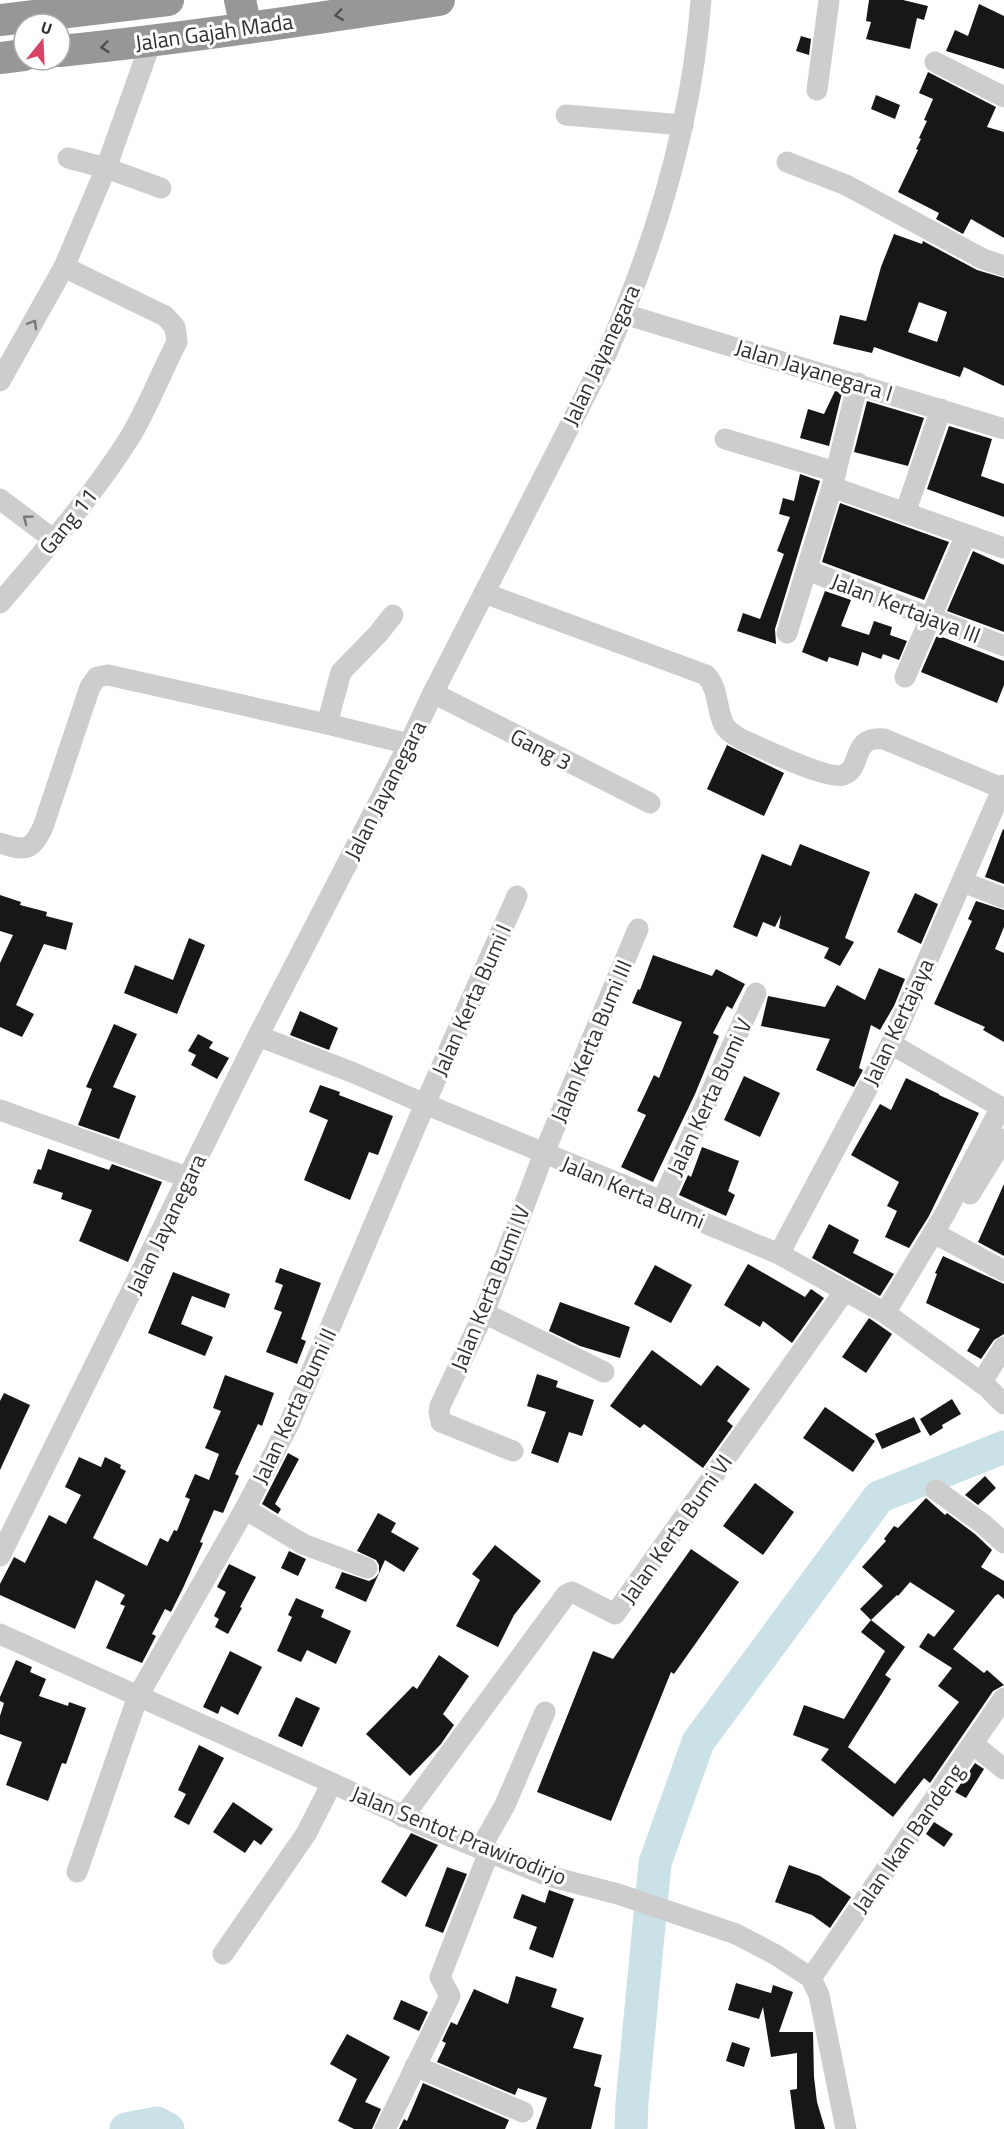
<svg xmlns="http://www.w3.org/2000/svg" width="1004" height="2129" font-family="'Titillium Web',sans-serif">
<style>
.lines{fill:none;stroke-linecap:round;stroke-linejoin:round}
.river{stroke:#cae1e8;stroke-width:33}
.building{fill:#171717;fill-rule:evenodd}
.minor{stroke:#cdcdcd;stroke-width:21}
.highway{stroke:#979797;stroke-width:32}
.oneway{stroke:#4f4f4f}
.oneway2{stroke:#777}
.labels{text-anchor:middle;stroke-width:6;stroke-linejoin:round;paint-order:stroke}
.street-label{font-size:22px;fill:#303030;stroke:#fff}
</style>
<rect width="100%" height="100%" fill="#fff"/>
<g class="lines">
<g class="river">
<path d="M126,2129l31,-6 11,6"/>
<path d="M631,2129l1,-27 23,-239 43,-121 181,-245 125,-50"/>
</g>
</g>
<g class="building">
<path d="M869,0h34l25,6 -4,14 -7,-2 -7,31 -44,-10 5,-17 -5,-1z"/>
<path d="M979,4l25,12v53l-58,-18 9,-21 13,6z"/>
<path d="M801,36l10,3 -2,16 -13,-4z"/>
<path d="M928,72l68,35 -9,20 17,5v106l-33,-19 -8,15 -27,-15 3,-6 -41,-21 20,-42 -2,-1 5,-10 -2,-1 8,-17 -3,-1 9,-21 -14,-6z"/>
<path d="M876,95l24,10 -5,14 -24,-10z"/>
<path d="M894,234l28,10 1,-3 54,29 27,8v108l-40,-19 -4,10 -86,-30 -2,6 -39,-9 7,-29 26,6 15,-54zM919,302l28,10 -10,30 -29,-10z"/>
<path d="M835,391l7,2 -13,53 -29,-8 8,-29 16,5z"/>
<path d="M867,401l57,17 -16,48 -54,-14z"/>
<path d="M949,426l43,13 -11,37 23,8v33l-77,-28z"/>
<path d="M800,474l20,7 -45,148 1,15 -39,-13 6,-18 17,6 24,-65 -7,-3 13,-34 -11,-3 4,-16 11,3z"/>
<path d="M840,503l109,39 -25,58 -102,-38z"/>
<path d="M973,551l31,14v67l-57,-21z"/>
<path d="M825,591l26,9 -10,26 28,9 5,-14 18,6 -2,8 17,6 -8,19 -16,-6 -2,5 -19,-7 -4,14 -29,-9 -2,5 -25,-10z"/>
<path d="M937,635l67,26v24l-7,18 -76,-31z"/>
<path d="M727,745l57,28 -20,43 -57,-27z"/>
<path d="M1003,829l1,1v54l-19,-7z"/>
<path d="M800,844l70,28 -25,66 9,4 -14,24 -16,-8 5,-10 -50,-20 2,-13 -6,12 -12,-5 -6,15 -24,-10 29,-73 29,12z"/>
<path d="M915,893l23,11 -17,40 -24,-12z"/>
<path d="M0,895l21,7 -1,3 27,7 -1,4 27,7 -7,27 -22,-6 -28,61 18,9 -12,23 -22,-10v-64l13,-28 -13,-4z"/>
<path d="M976,901l28,9v17l-9,22 9,4v89l-21,-12 2,-3 -51,-23 38,-83 -4,-2z"/>
<path d="M189,938l16,7 -28,69 -53,-21 11,-28 38,15z"/>
<path d="M653,955l59,21 4,-7 29,15 -13,25 -5,-3 -14,27 6,3 -24,58 -42,88 -32,-15 25,-52 -9,-4 17,-36 5,3 23,-56 -50,-19 6,-14 2,1z"/>
<path d="M879,968l26,11 -11,27 -14,24 -9,-5 -12,43 4,2 -9,17 -38,-17 14,-31 -69,-13 7,-30 57,11 12,-22 28,15z"/>
<path d="M300,1011l38,17 -9,22 -39,-15z"/>
<path d="M114,1024l23,10 -24,53 23,9 -17,43 -41,-14 14,-36 -6,-2z"/>
<path d="M198,1034l15,8 -4,6 20,10 -12,21 -26,-14 5,-10 -8,-4z"/>
<path d="M744,1076l36,17 -20,44 -36,-17z"/>
<path d="M906,1078l33,16v1l40,18 -50,103 -20,32 -24,-11 12,-26 -10,-5 12,-24 -48,-27 29,-51 11,6z"/>
<path d="M320,1085l20,7 -1,3 54,21 -15,39 -9,-3 -19,48 -46,-20 24,-60 -19,-8z"/>
<path d="M702,1147l37,14 -11,30 7,4 -9,21 -47,-21 9,-20 3,2z"/>
<path d="M48,1149l61,21 3,-6 50,18 -34,80 -49,-21 13,-31 -31,-11 2,-6 -30,-10 5,-14 3,1z"/>
<path d="M1004,1184v72l-26,-14z"/>
<path d="M829,1224l30,16 -6,13 41,21 -14,22 -68,-38z"/>
<path d="M943,1256l61,28v50l-10,6 -13,19 -14,-8 13,-22 -54,-26 11,-29 -2,-1z"/>
<path d="M748,1264l57,33 6,-8 13,9 -32,45 -29,-22 -3,6 -36,-22z"/>
<path d="M655,1265l37,20 -21,38 -37,-19z"/>
<path d="M280,1268l41,15 -20,56 5,2 -9,23 -31,-12 16,-40 -8,-3 9,-24 -8,-3z"/>
<path d="M173,1272l57,22 -5,14 -33,-12 -11,28 32,13 -8,19 -57,-23z"/>
<path d="M560,1302l70,25 -10,31 -40,-12 -31,-15z"/>
<path d="M869,1318l23,16 -26,39 -24,-16z"/>
<path d="M652,1350l49,36 16,-21 33,24 -23,32 6,5 -30,42 -59,-44 -4,4 -30,-22z"/>
<path d="M537,1374l21,7 -2,6 38,13 -12,36 -13,-4 -11,31 -27,-10 15,-41 -19,-6z"/>
<path d="M225,1375l49,18 -12,33 -4,-2 -23,50 4,2 -16,37 -9,-3 -14,32 3,1 -20,45 -12,24 -6,-3 -13,25 4,2 -14,27 -36,-15 19,-42 -5,-2 5,-9 -29,-15 -21,49 -75,-34v-11l14,-27 11,6 24,-48 17,9 15,-29 -16,-8 14,-30 22,10 4,-10 16,8 -1,3 6,3 -33,67 54,28 13,-28 8,4 6,-12 3,1 13,-32 -5,-2 10,-23 14,6 10,-26 -14,-6 16,-37 -8,-3z"/>
<path d="M4,1393l26,12 -30,65v-69z"/>
<path d="M952,1399l9,15 -19,11 1,3 -13,8 -10,-17z"/>
<path d="M825,1407l50,34 -22,31 -50,-34z"/>
<path d="M914,1417l7,15 -39,17 -7,-15z"/>
<path d="M288,1453l11,6 -24,45 6,5 -3,5 -16,-10z"/>
<path d="M985,1476l11,12 -18,17 -13,-10z"/>
<path d="M755,1483l39,29 -31,43 -40,-29z"/>
<path d="M926,1498l19,17 2,-2 28,21 17,16 -11,17 23,14v18l-6,-5 -3,2 -42,53 31,24 3,-3 17,15 -11,6 -63,92 -6,-5 -31,39 -72,-57 8,-11 -36,-14 11,-30 40,14 41,-68 -24,-19 10,-12 -11,-11 23,-23 -21,-19 24,-26 -2,-2 10,-13 4,2zM910,1582l45,29 -21,26 -6,-4 -9,14 33,21 -14,18 21,16 -64,82 -47,-37 43,-68 -6,-4 20,-28 -34,-27 26,-25 1,1z"/>
<path d="M378,1513l18,10 -5,9 28,16 -15,24 -19,-12 -19,42 -31,-14 7,-16 27,9 6,-3 4,-5v-8l-3,-5 -19,-9z"/>
<path d="M495,1545l46,36 -27,34 -16,32 -42,-21 24,-46 -8,-6z"/>
<path d="M691,1549l48,33 -65,92 -3,-2 -60,149 -74,-29 56,-141 20,8z"/>
<path d="M289,1551l17,8 -8,17 -17,-8z"/>
<path d="M229,1564l27,13 -16,30 2,1 -14,26 -13,-7 4,-8 -5,-3 12,-24 -9,-5z"/>
<path d="M296,1598l28,12 -3,7 30,14 -15,33 -29,-14 -6,12 -24,-11 15,-34 -4,-2z"/>
<path d="M230,1651l32,16 -24,48 -17,-9 -3,8 -15,-7z"/>
<path d="M439,1655l30,21 -26,38 11,11 -13,19 -31,32 -44,-42 47,-48 4,3z"/>
<path d="M16,1660l16,7 -2,5 16,7 -7,17 29,10 1,-4 17,6 -20,56 -4,-1 -14,38 -42,-16 16,-43 -22,-8v-18l4,-13 -4,-2v-4z"/>
<path d="M296,1697l24,11 -18,39 -24,-11z"/>
<path d="M199,1745l25,13 -35,67 -15,-8 12,-23 -8,-4z"/>
<path d="M975,1763l9,6 -18,29 -11,-6z"/>
<path d="M233,1802l40,27 -12,16 -7,-5 -9,13 -32,-21z"/>
<path d="M934,1822l19,12 -9,13 -18,-13z"/>
<path d="M411,1833l27,12 -32,52 -25,-15z"/>
<path d="M789,1865l31,11 31,21 -21,31 -18,-13 -37,-13z"/>
<path d="M447,1867l20,7 -24,59 -18,-7z"/>
<path d="M549,1890l25,9 -21,59 -24,-9 8,-22 -24,-9 9,-24 23,9z"/>
<path d="M516,1976l41,13 -6,18 33,11 -11,30 29,7 -8,31 7,2 -10,41h-55l11,-31 -29,-10 -3,7 -78,-33 9,-19 -4,-2 9,-19 6,3 17,-36 34,15z"/>
<path d="M736,1983l35,10 2,-8 20,7 -14,40h34l1,45 3,25 8,27h-30l-5,-39 7,-1v-36l-26,4 -8,-50 -4,12 -31,-9z"/>
<path d="M401,2000l27,12 -9,19 -26,-12z"/>
<path d="M347,2034l43,23 -25,45 16,7 -9,20h-18l-16,-8 19,-42 -27,-15z"/>
<path d="M732,2042l18,6 -6,19 -18,-6z"/>
<path d="M423,2083l86,37 -4,9h-106l5,-10 3,2z"/>
</g>
<g class="lines">
<g class="minor">
<path d="M935,62l69,35"/>
<path d="M817,90l12,-90"/>
<path d="M566,115l117,10"/>
<path d="M68,158l38,10 55,20"/>
<path d="M787,162l59,23 137,74 21,7"/>
<path d="M624,314l380,115"/>
<path d="M0,381l64,-114 42,-99 45,-126"/>
<path d="M725,439l111,33"/>
<path d="M832,487l172,61"/>
<path d="M0,499l54,41"/>
<path d="M905,513l36,-104"/>
<path d="M807,570l197,76"/>
<path d="M484,593l222,82c13,14 10,34 18,50 4,7 12,11 19,15 19,8 84,40 100,35 21,-7 6,-39 41,-36l120,50"/>
<path d="M0,603c45,-53 93,-107 130,-166 18,-30 31,-64 47,-95l-2,-15 -10,-11 -101,-49"/>
<path d="M787,633l45,-146 26,-104"/>
<path d="M905,677l61,-142"/>
<path d="M433,693l217,110"/>
<path d="M327,724l14,-52 37,-38 15,-19"/>
<path d="M0,843c25,8 31,9 43,-16l47,-140 7,-10 11,-2 219,49 82,20"/>
<path d="M963,882l41,16"/>
<path d="M258,1036l96,37 71,31 237,97 45,23 72,30 106,59 102,74 17,17"/>
<path d="M891,1044l113,65"/>
<path d="M0,1110l189,68"/>
<path d="M970,1194l34,-55"/>
<path d="M662,1201l94,-208"/>
<path d="M934,1233l70,38"/>
<path d="M779,1254l112,-210 113,-259"/>
<path d="M484,1313l120,59"/>
<path d="M885,1313l61,-101 55,-105"/>
<path d="M981,1383l23,-36"/>
<path d="M513,1451l-72,-29 -2,-10 1,-6 44,-93 60,-160 94,-224"/>
<path d="M936,1490l47,34 21,19"/>
<path d="M245,1509l58,35 64,24"/>
<path d="M0,1556l258,-520 151,-292 24,-51 172,-336c50,-113 87,-233 96,-357"/>
<path d="M0,1634l332,149 93,43 123,50 70,18 118,40 40,21 35,23 8,17 27,134"/>
<path d="M973,1744l31,25"/>
<path d="M403,1817l163,-222 6,-3 43,22 229,-322"/>
<path d="M480,1849l25,-44 40,-93"/>
<path d="M77,1872l61,-176 107,-187 45,-87 135,-318 92,-208"/>
<path d="M223,1954l83,-120 26,-51"/>
<path d="M811,1978l193,-280"/>
<path d="M415,2066l108,46"/>
<path d="M385,2129l65,-133 -10,-19 49,-125"/>
</g>
<g class="highway">
<path d="M240,0l6,28"/>
<path d="M0,20l168,-20"/>
<path d="M60,51c127,-13 253,-32 379,-51"/>
<path d="M0,58l24,-3"/>
</g>
</g>
<defs><path id="oneway-chevron" d="M-2-3.5L2.5 0L-2 3.5" fill="none" stroke-width="1.6" stroke-linecap="round" stroke-linejoin="round" transform="scale(1.5)"/></defs>
<g class="oneway">
<use href="#oneway-chevron" transform="translate(339 15) rotate(172)"/>
<use href="#oneway-chevron" transform="translate(105 47) rotate(174)"/>
</g>
<g class="oneway2">
<use href="#oneway-chevron" transform="translate(33 324) rotate(-60)"/>
<use href="#oneway-chevron" transform="translate(27 519) rotate(-143)"/>
</g>
<g class="labels">
<g class="street-label">
<text transform="translate(214 32) rotate(-8)" y="8">Jalan Gajah Mada</text>
<text transform="translate(601 355) rotate(-65)" y="8">Jalan Jayanegara</text>
<text transform="translate(814 370) rotate(17)" y="8">Jalan Jayanegara I</text>
<text transform="translate(68 521) rotate(-51)" y="8">Gang 11</text>
<text transform="translate(906 608) rotate(21)" y="8">Jalan Kertajaya III</text>
<text transform="translate(541 749) rotate(27)" y="8">Gang 3</text>
<text transform="translate(385 790) rotate(-63)" y="8">Jalan Jayanegara</text>
<text transform="translate(471 1000) rotate(-66)" y="8">Jalan Kerta Bumi I</text>
<text transform="translate(898 1022) rotate(-65)" y="8">Jalan Kertajaya</text>
<text transform="translate(591 1041) rotate(-67)" y="8">Jalan Kerta Bumi III</text>
<text transform="translate(709 1097) rotate(-65)" y="8">Jalan Kerta Bumi V</text>
<text transform="translate(633 1192) rotate(23)" y="8">Jalan Kerta Bumi</text>
<text transform="translate(166 1224) rotate(-64)" y="8">Jalan Jayanegara</text>
<text transform="translate(490 1288) rotate(-68)" y="8">Jalan Kerta Bumi IV</text>
<text transform="translate(294 1406) rotate(-65)" y="8">Jalan Kerta Bumi II</text>
<text transform="translate(676 1529) rotate(-55)" y="8">Jalan Kerta Bumi VI</text>
<text transform="translate(459 1835) rotate(22)" y="8">Jalan Sentot Prawirodirjo</text>
<text transform="translate(908 1838) rotate(-55)" y="8">Jalan Ikan Bandeng</text>
</g>
</g>
<g transform="translate(42 42) rotate(18)"><circle r="28" fill="#ffffff" stroke="#acacac" stroke-width="1.5"/>
<path d="M0-4.5L10 22L0 15L-10 22Z" fill="#d74265"/>
<text y="-9" font-size="16" font-weight="bold" text-anchor="middle" fill="#303030">U</text>
</g>
</svg>
